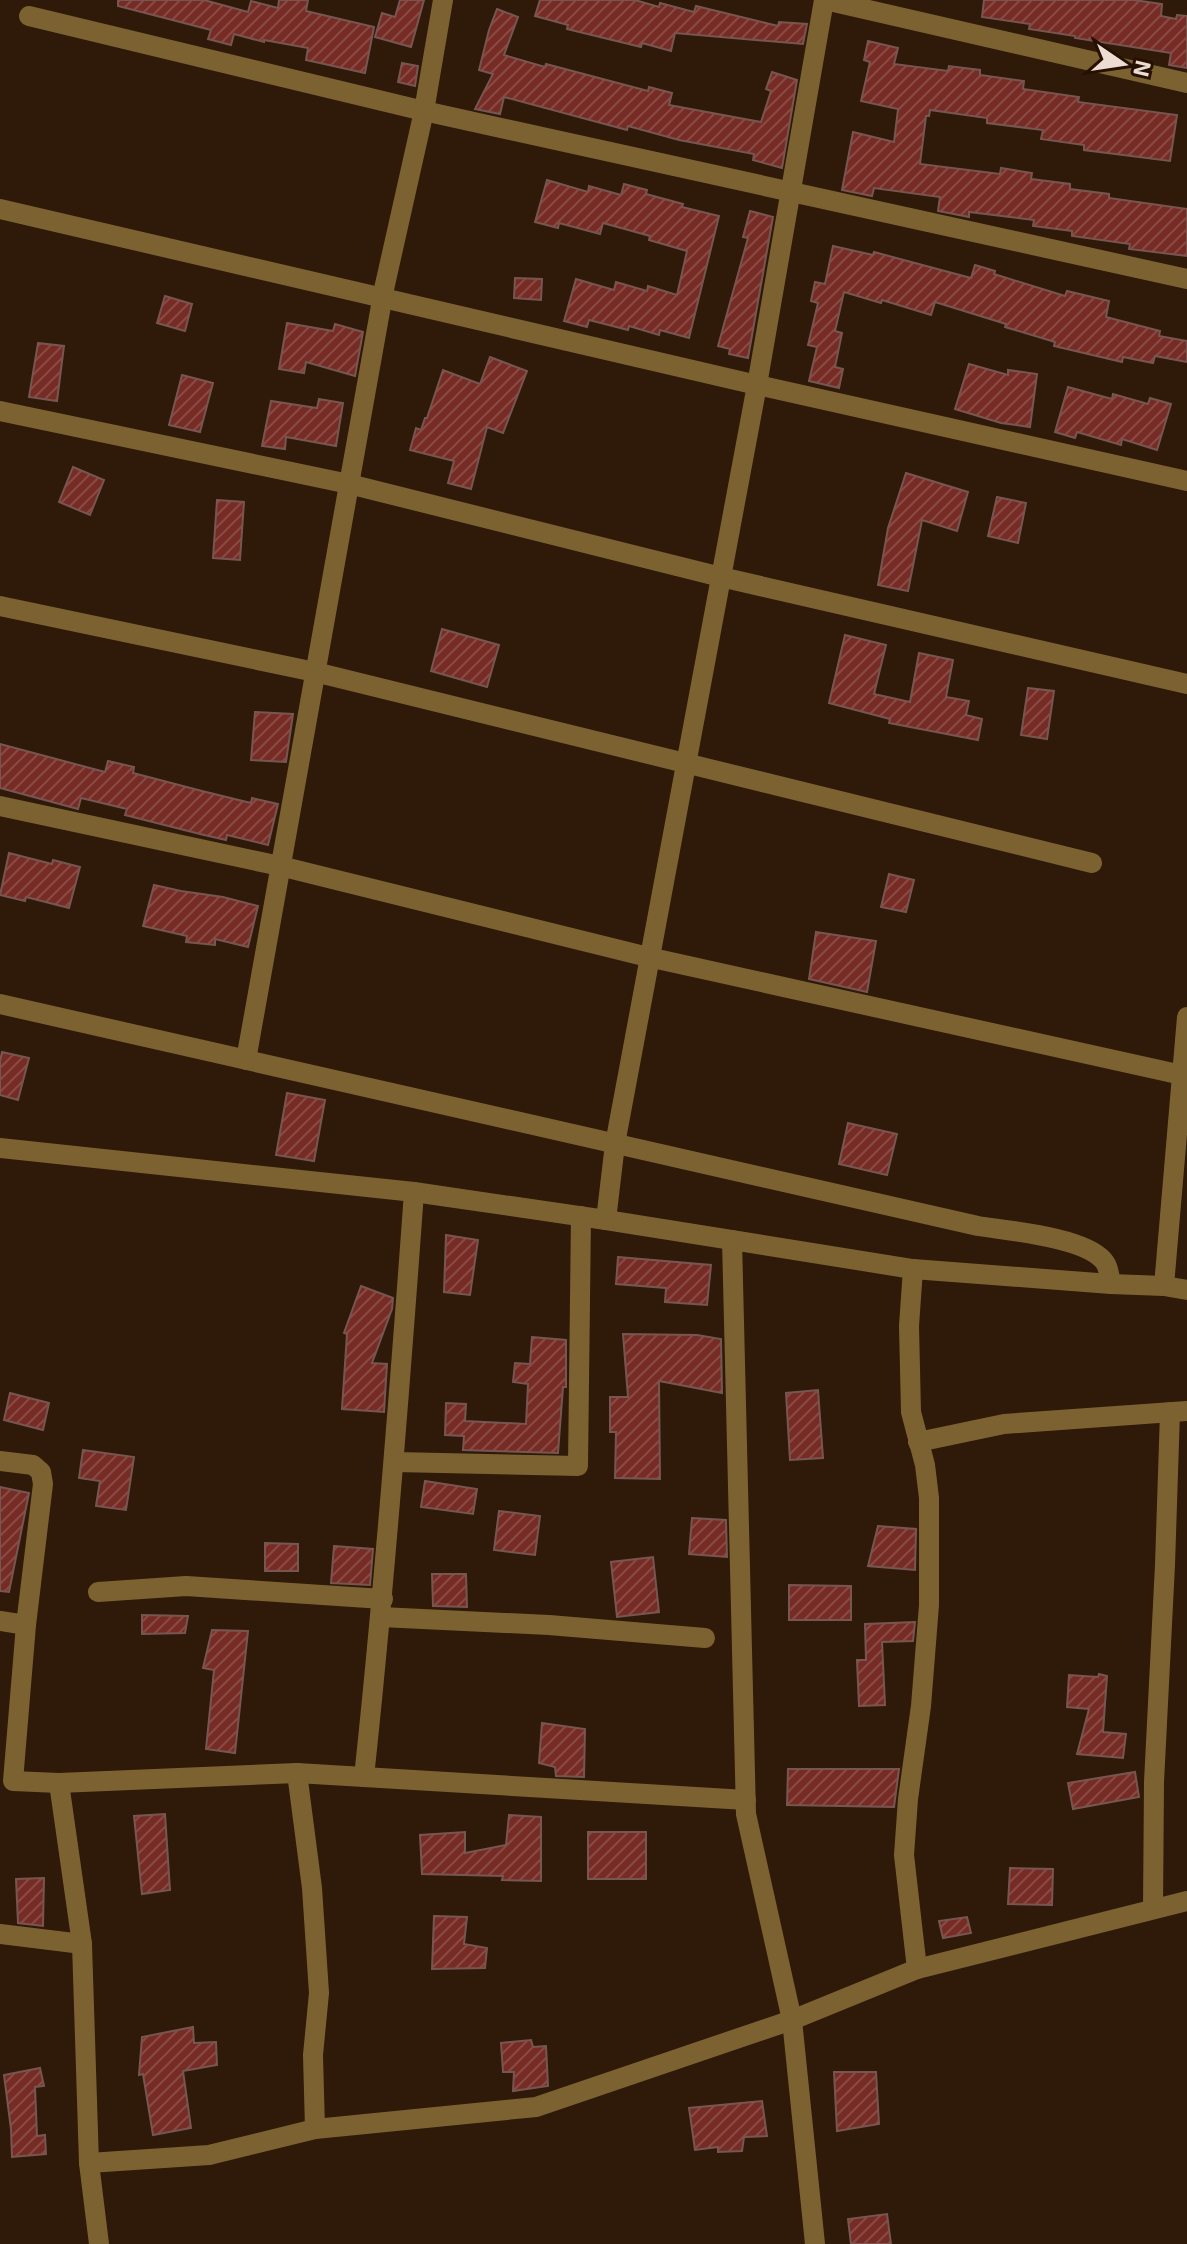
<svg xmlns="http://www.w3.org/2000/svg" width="1187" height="2244" font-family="'Exo 2',sans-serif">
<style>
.building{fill:url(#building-hatch);stroke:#775651;stroke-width:2}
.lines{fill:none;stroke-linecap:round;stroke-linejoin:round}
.minor{stroke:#7c6231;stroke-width:20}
</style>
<defs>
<pattern id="building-hatch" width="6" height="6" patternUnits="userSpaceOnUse" patternTransform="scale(2)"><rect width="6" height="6" fill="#762c25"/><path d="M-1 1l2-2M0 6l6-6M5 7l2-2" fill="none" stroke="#8a4a44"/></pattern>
</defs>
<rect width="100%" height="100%" fill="#2f1909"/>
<g class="building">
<path d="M118,0h86l44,12 3,-11 27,7 1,-8h29l-2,11 68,16 -9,46 -59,-13 2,-12 -44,-8v2l-30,-8 -3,11 -23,-6 3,-9 -93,-24z"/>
<path d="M400,0h24l-13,47 -36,-10 7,-24 13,4z"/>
<path d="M540,0h95l24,7 1,-4 34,9 2,-6 82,20 1,-4 28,2 -4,20 -128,-11 -4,18 -29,-8 -1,4 -74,-18 1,-4 -33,-9z"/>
<path d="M984,0h150l28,4 -1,12 15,3 1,-4 10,1v52l-18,-3 2,-12 -96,-15v-2l-46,-7 1,-5 -48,-7z"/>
<path d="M497,9l21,8 -14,38 41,12 1,-3 102,27 1,-4 23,6 -3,12 92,17 10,-31 -5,-2 6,-17 25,8 -15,88 -29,-8 1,-6 -75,-14 -51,-14 -1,4 -123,-33 -4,17 -25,-5 18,-35 -14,-4 10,-40z"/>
<path d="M868,41l30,7 -4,16 54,7 1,-5 31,4v5l44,6 -1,8 56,8 -1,5 99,13 -7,46 -86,-11v-5l-43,-6 2,-9 -56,-7v-5l-57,-8 -1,6h-3l-6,48 80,10 1,-6 31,5 -1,6 39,5v5l39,5v4l78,11v47l-58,-7 1,-5 -58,-8v-5l-39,-5 1,-6 -65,-8v5l-31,-6 2,-14 -66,-9 -2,8 -30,-6 11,-58 41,10 4,-33 -37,-8 9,-39 -6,-2z"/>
<path d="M402,63l16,3 -3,20 -17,-4z"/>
<path d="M547,180l41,12 1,-6 32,9 3,-11 23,6 -1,4 37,10 -1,3 37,9 -30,122 -29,-8 -1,5 -30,-9 -1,4 -39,-10 -2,7 -23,-6 12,-42 38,11 2,-8 31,9 1,-5 29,9 10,-44 -38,-11 1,-4 -47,-13 -3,11 -41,-11 -1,5 -23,-6z"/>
<path d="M750,211l23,6 -25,141 -19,-4 1,-5 -12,-3 30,-108 -5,-1z"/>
<path d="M833,246l40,9 1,-3 97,26 4,-13 20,6 -1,3 71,22 2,-5 42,10 -3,16 54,14 -1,5 28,5v21l-32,-6 -2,7 -30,-6 -1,5 -68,-16 1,-4 -50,-15 1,-3 -71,-22 -4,13 -49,-15 -1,3 -37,-11 -9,39 7,2 -7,34 8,2 -4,19 -30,-7 8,-34 -9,-2 10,-42 -7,-2 4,-19 10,2z"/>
<path d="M515,278l27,1 -1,21 -27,-2z"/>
<path d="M165,296l27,8 -7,27 -28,-8z"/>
<path d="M287,323l46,8 2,-7 28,8 -8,44 -49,-14 -2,11 -25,-4z"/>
<path d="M38,343l26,3 -7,55 -28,-4z"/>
<path d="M490,357l37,14 -24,62 -16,-6 -16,62 -23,-6 6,-22 -44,-11 6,-22 5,2 4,-12h2l16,-48 37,14z"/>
<path d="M969,364l39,11v-5l29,4 -7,53 -29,-4 -46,-14z"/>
<path d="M182,375l31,8 -13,49 -31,-7z"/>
<path d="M1068,387l44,12 1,-5 35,10 2,-6 21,6 -14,46 -35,-11 -1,6 -44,-13 -2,6 -20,-6z"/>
<path d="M319,399l24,4 -7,43 -50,-9 -1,12 -23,-3 9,-45 46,7z"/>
<path d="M73,467l31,13 -14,35 -31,-13z"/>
<path d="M906,473l62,19 -11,39 -35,-11 -14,71 -30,-6 10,-57z"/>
<path d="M997,497l29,6 -8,40 -30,-7z"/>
<path d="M217,500l27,2 -4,58 -27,-2z"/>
<path d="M442,629l57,16 -12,42 -56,-16z"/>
<path d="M845,635l41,10 -12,49 36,8 9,-49 34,7 -7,37 23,4 -3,14 16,4 -4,21 -89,-17 1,-4 -61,-16z"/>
<path d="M1028,688l26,3 -7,48 -26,-4z"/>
<path d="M255,712l38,2 -7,48 -35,-2z"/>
<path d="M0,744l105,28 3,-11 26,6 -1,6 69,18 49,12 1,-5 26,6 -10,41 -41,-10 -1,5 -26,-6 -75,-19 2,-6 -46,-11 -3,11 -78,-21z"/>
<path d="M9,853l43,11 1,-4 27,7 -11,41 -43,-11 -1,4 -25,-6z"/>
<path d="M889,874l25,6 -8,32 -25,-5z"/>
<path d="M154,885l27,6 42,6 35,9 -10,41 -33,-8v6l-29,-3 1,-6 -44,-10z"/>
<path d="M816,932l60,9 -9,51 -58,-13z"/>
<path d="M2,1052l27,6 -11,42 -18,-5v-34z"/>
<path d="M287,1093l38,7 -11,61 -38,-6z"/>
<path d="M848,1123l49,11 -10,41 -48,-11z"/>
<path d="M446,1235l32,5 -8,55 -26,-3z"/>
<path d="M618,1257l93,8 -4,40 -42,-3 1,-14 -50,-4z"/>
<path d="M361,1286l32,12 -1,11 -20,54 15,1 -3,48 -42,-3 5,-75 -3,-1z"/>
<path d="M623,1334l74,1 24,4 1,54 -63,-12 1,98 -45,-1 1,-46h-6v-35h18z"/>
<path d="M532,1337l34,3v47h-3l-5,66 -95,-3 1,-14 -19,-1 1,-32 20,1 -1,17 61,3 2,-40 -15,-2 2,-19 15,1z"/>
<path d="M818,1390l5,68 -33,2 -4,-67z"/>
<path d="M10,1393l39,10 -6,27 -39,-10z"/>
<path d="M83,1450l51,7 -8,53 -30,-4 4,-25 -21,-3z"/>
<path d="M425,1481l52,8 -4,25 -52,-7z"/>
<path d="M0,1487l29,6 -20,99 -9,-1z"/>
<path d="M499,1511l41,5 -5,39 -41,-5z"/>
<path d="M692,1518l34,2 1,37 -38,-3z"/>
<path d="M878,1526l38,3 -1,41 -47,-4z"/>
<path d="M265,1543l33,1v27h-33z"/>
<path d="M334,1546l39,3 -3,36 -39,-2z"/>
<path d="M653,1557l6,55 -42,5 -6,-55z"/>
<path d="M432,1574h34l1,33 -34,-1z"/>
<path d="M789,1585l62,1v34h-62z"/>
<path d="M142,1615l46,1 -3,17 -43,1z"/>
<path d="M915,1622l-2,19 -31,1 3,63 -26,1 -2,-46h9l-1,-36z"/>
<path d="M212,1630l36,1 -13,122 -29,-4 8,-79 -11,-2z"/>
<path d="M1099,1674l8,2 -4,56 23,2 -3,24 -46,-4 12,-45 -22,-2 2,-32 29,2z"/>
<path d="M542,1723l43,6 -1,48 -28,-1 -1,-9 -16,-4z"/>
<path d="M788,1769h111l-5,38 -107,-2z"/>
<path d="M1135,1772l4,25 -66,12 -5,-26z"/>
<path d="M165,1814l5,76 -28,4 -8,-78z"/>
<path d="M509,1815l32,2v64l-39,-1 1,-4 -81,-2 -2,-39 45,-3v21l41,-8z"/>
<rect x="588" y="1832" width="58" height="47"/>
<path d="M1010,1868l43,1 -1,36 -44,-1z"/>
<path d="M44,1878l-1,48 -25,-3 -2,-44z"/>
<path d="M434,1916l33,1 -3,27 23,4 -2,20 -53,1z"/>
<path d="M967,1917l4,16 -28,5 -4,-17z"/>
<path d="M193,2027l1,16 22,-1 1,23 -34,6 8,57 -38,7 -10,-61 -4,1 3,-38z"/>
<path d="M531,2040l2,7 13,-1 2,40 -35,5 1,-19h-11l-2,-29z"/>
<path d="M40,2068l4,18 -9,1 2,49 8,-1 1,19 -34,3 -1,-28 -7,-54z"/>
<path d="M834,2072h42l3,52 -42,7z"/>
<path d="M762,2101l5,35 -23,1 -2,14 -24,1v-5l-23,3 -6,-42z"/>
<path d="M887,2214l4,30h-40l-3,-25z"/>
</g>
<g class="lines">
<g class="minor">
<path d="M825,0l362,83"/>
<path d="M29,16l395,95 763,168"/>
<path d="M0,209l757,176 430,96"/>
<path d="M0,411l349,73 372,93 466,107"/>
<path d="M0,606l315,66 777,191"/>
<path d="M0,806l280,60 368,91 534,118"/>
<path d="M0,1004l978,222c31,5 105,11 125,34 6,6 6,16 8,24"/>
<path d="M246,1060l138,-771 40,-178 19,-111"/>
<path d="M0,1148l414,44 192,28 307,49 198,15 53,2 23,4"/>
<path d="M606,1220l9,-76 142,-759 67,-385"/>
<path d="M732,1240l14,574 46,206 23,224"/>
<path d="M913,1269l-4,57 2,86 14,53 4,33v107l-8,101 -13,93 -4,56 13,114"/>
<path d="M1164,1286l23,-269"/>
<path d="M918,1442l86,-18 183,-13"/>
<path d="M0,1461l33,4 8,7 2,12 -17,141 -13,156 46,2 238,-10 449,27"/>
<path d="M395,1462l183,4 3,-250"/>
<path d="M98,1592l88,-6 197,13"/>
<path d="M381,1617l168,8 156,13"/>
<path d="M0,1621l26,4"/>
<path d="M297,1773l15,115 7,105 -6,62 2,74"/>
<path d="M364,1777c21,-195 36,-390 50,-585"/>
<path d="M59,1783l23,161 7,219 10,81"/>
<path d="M1153,1908l1,-126 11,-217 5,-153"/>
<path d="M0,1934l82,10"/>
<path d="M89,2163l120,-8 106,-26 221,-22 256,-87 125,-51 270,-68"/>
</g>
</g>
<g transform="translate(1123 64) rotate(103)" stroke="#251002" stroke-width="6" paint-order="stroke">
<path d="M0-6L14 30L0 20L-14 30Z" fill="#ecdcd2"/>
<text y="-12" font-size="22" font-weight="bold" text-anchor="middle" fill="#ecdcd2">N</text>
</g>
</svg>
